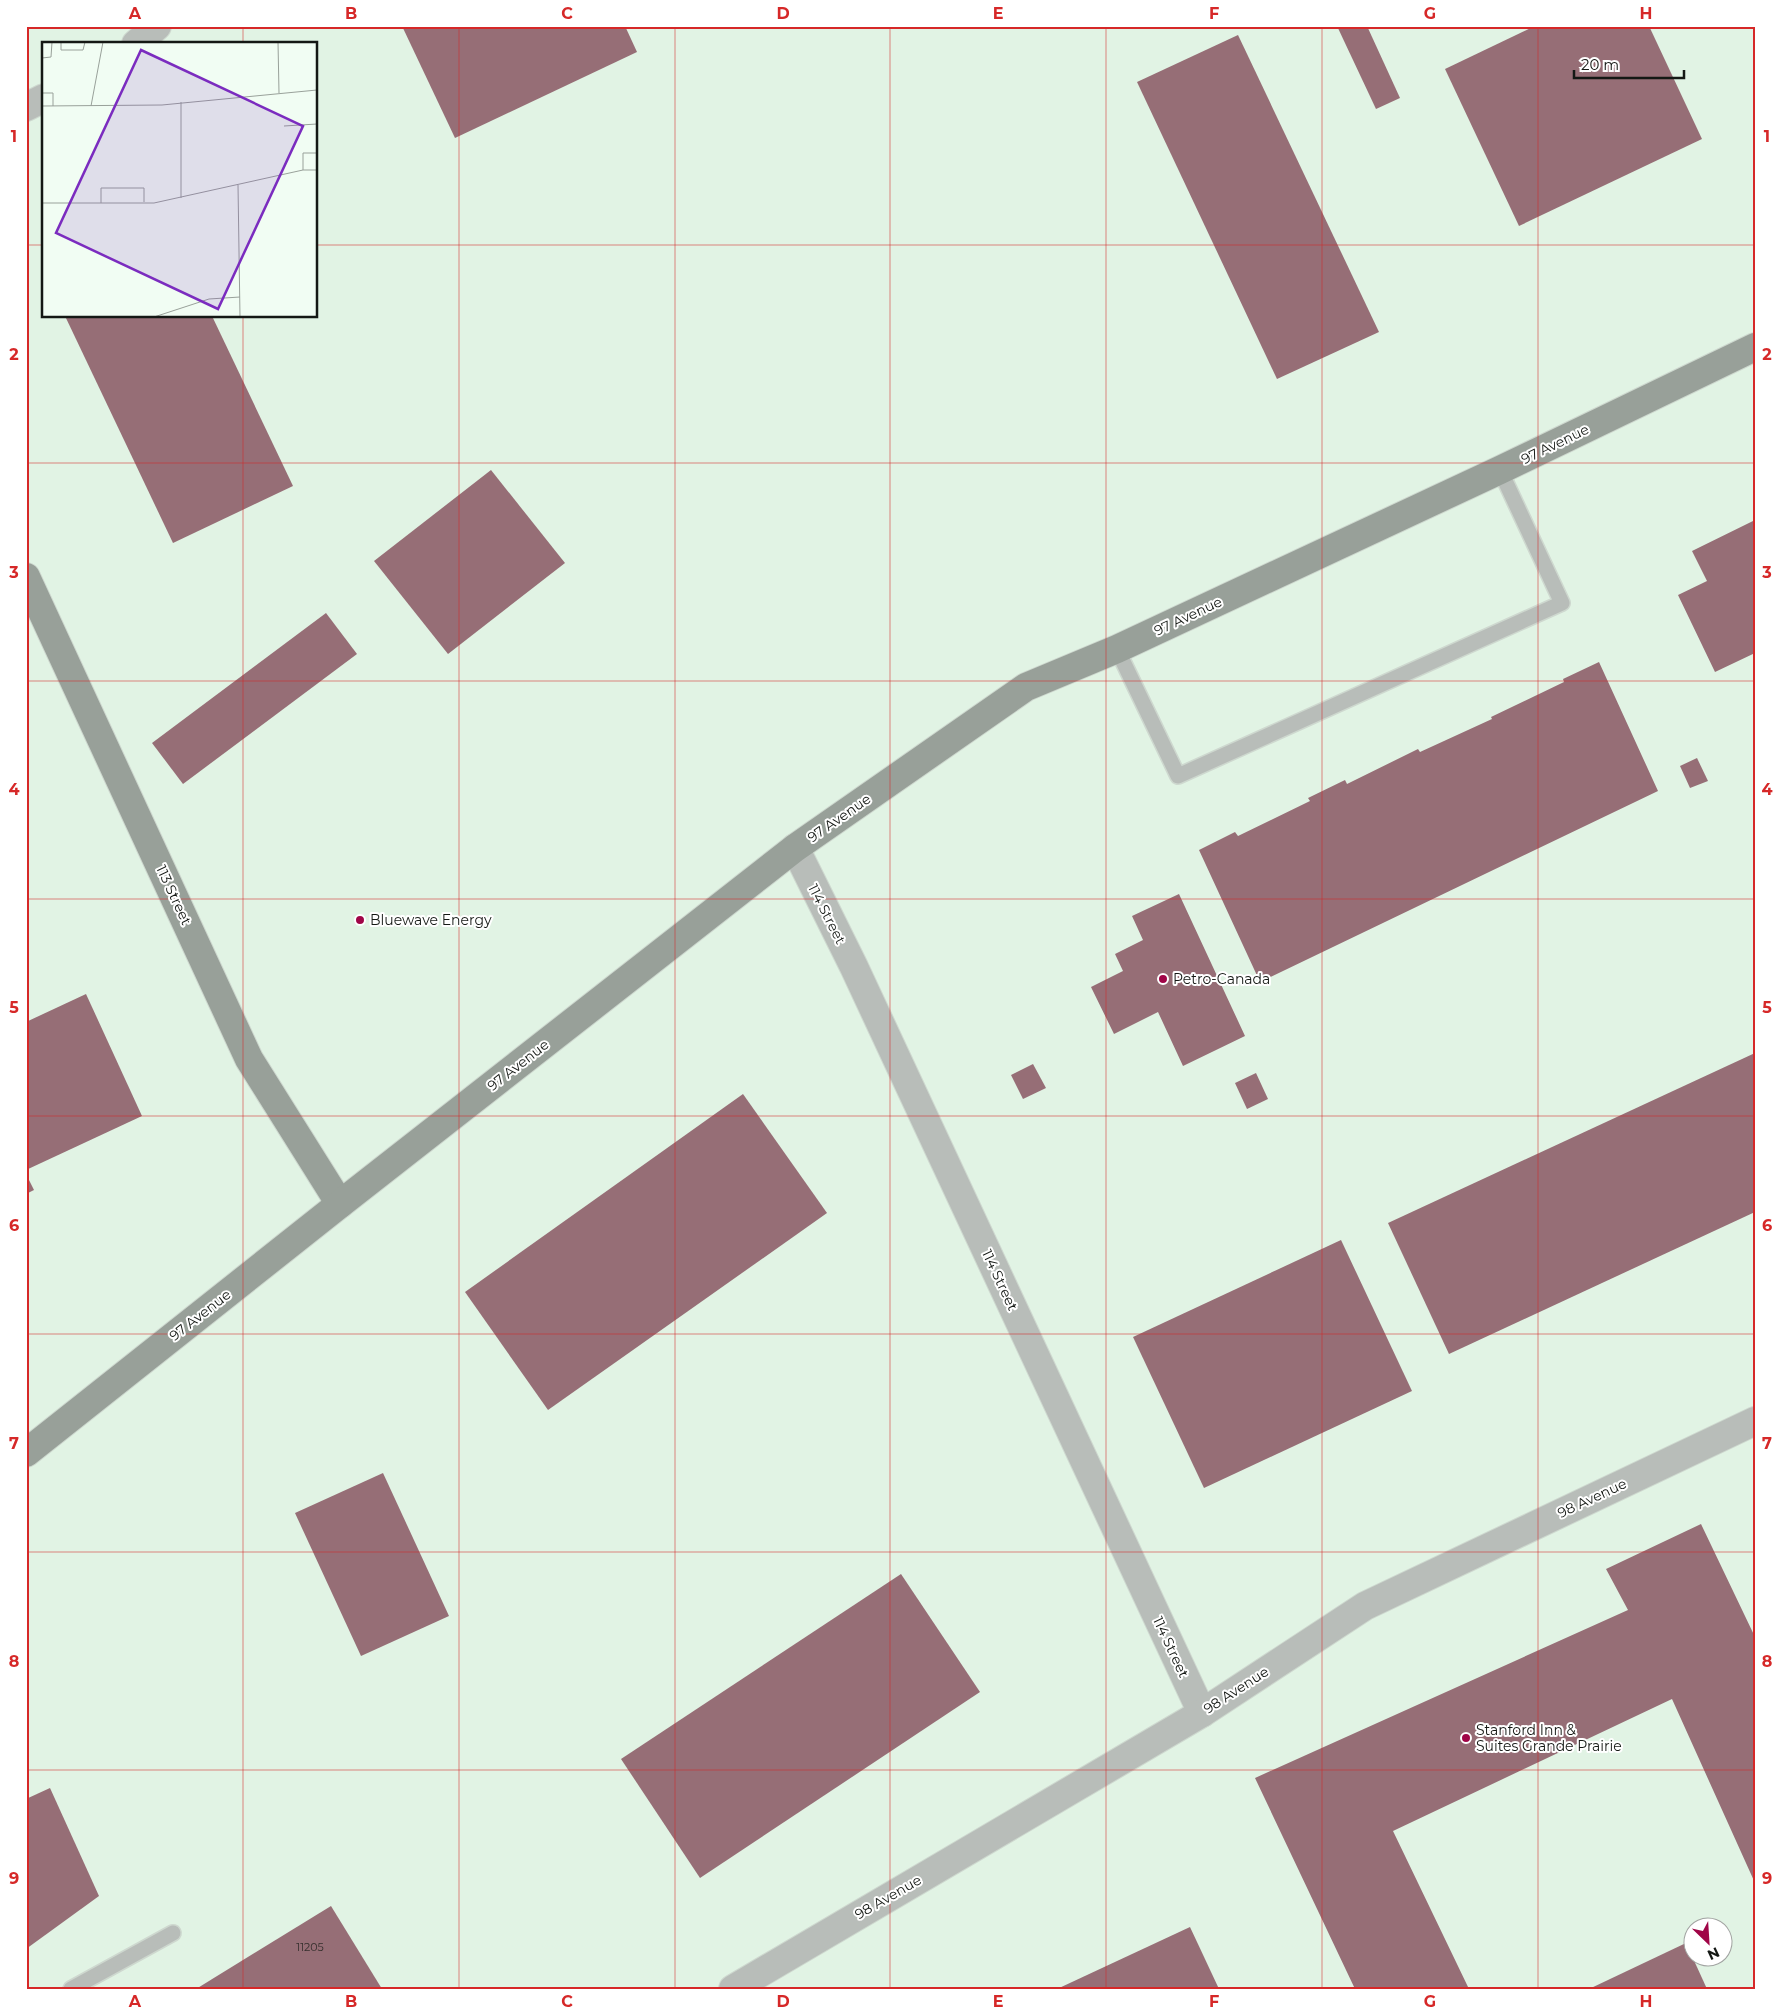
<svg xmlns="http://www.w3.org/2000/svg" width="1781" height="2015" font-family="Montserrat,sans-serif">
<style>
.built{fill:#e1f3e4;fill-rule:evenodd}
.building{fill:#966e76}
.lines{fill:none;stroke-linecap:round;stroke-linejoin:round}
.lane-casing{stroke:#ced8cf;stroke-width:18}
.street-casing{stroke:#ced8cf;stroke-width:30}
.secondary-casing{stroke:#ced8cf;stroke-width:30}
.lane{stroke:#b8bdb9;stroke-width:15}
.street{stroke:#b8bdb9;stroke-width:28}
.secondary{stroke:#98a099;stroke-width:28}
.grid{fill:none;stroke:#d62828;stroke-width:1;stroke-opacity:0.55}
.poi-dot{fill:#a00547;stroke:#fff;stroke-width:2}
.labels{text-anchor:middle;stroke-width:4;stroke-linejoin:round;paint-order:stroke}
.number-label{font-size:11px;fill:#342e2c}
.street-label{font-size:14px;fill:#141814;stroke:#fff}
.poi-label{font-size:14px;fill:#141814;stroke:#fff;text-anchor:start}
.inset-road{fill:none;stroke:#99a19a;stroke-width:1}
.view{fill:#7b2cbf;fill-opacity:0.15;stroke:#7b2cbf;stroke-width:2.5}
.inset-edge{fill:none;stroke:#141814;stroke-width:2.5}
.neatline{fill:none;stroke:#d62828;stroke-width:2}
.grid-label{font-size:16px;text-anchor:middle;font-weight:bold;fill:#d62828}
</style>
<rect width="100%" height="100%" fill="#f1fdf3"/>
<path class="built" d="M26,26h1729v1963h-1729zM44,44h272v272h-272zM1694,1928h30v30h-30z"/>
<g class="building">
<path d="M402,26h223l12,26 -182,86z"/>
<path d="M1337,26h30l33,72 -24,11z"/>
<path d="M1535,26h114l53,113 -183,87 -74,-157z"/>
<path d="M1238,35l141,297 -102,47 -140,-297z"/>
<path d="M65,316h147l81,170 -120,57z"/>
<path d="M491,470l74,93 -117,91 -74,-93z"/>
<path d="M1753,521l2,4v128l-40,19 -37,-77 29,-14 -15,-30z"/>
<path d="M326,613l31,41 -174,130 -31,-41z"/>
<path d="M1599,662l59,129 -398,191 -61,-132 36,-18 3,4 72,-35 -2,-3 37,-18 2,4 71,-35 2,3 72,-33 -1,-2 73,-35 -1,-3z"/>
<path d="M1697,758l11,23 -18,7 -10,-22z"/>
<path d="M1179,894l66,142 -62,30 -25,-54 -44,22 -23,-47 32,-16 -8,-17 28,-14 -11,-24z"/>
<path d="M86,994l56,122 -116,54v-148z"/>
<path d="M1755,1053v159l-306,142 -61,-131z"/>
<path d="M1033,1064l13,24 -23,11 -12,-24z"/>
<path d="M1256,1073l12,26 -21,10 -12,-26z"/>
<path d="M743,1094l84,119 -279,197 -83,-118z"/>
<path d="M26,1174l8,16 -8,4z"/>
<path d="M1341,1240l71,151 -208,97 -71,-151z"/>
<path d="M383,1473l66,143 -88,40 -66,-143z"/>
<path d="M1701,1524l54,113v246l-83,-184 -279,132 76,158h-114l-100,-211 373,-168 -22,-41z"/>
<path d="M901,1574l79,118 -280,186 -79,-119z"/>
<path d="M50,1788l49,108 -73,53v-150z"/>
<path d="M331,1906l51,83h-186z"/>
<path d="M1190,1927l29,62h-162z"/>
<path d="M1686,1943l21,46h-118z"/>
</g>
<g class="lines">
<defs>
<g id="lane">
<path d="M1117,649l61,127 384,-173 -62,-133"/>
<path d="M71,1989l102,-56"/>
</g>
<g id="street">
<path d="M136,44l21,-18"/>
<path d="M26,107l18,-9"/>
<path d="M795,848l59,119 348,746"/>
<path d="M733,1989l469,-276 163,-107 390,-185"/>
</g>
<g id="secondary">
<path d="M26,577l223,482 91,145"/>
<path d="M26,1453l314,-249 455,-356 231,-161 91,-38 383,-179 255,-123"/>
</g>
</defs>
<use href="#lane" class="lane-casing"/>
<use href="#street" class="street-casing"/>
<use href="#secondary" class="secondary-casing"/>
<use href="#lane" class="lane"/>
<use href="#street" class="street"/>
<use href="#secondary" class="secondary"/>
</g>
<path class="grid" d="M243,26v18M459,26v1963M675,26v1963M890,26v1963M1106,26v1963M1322,26v1963M1538,26v1963M26,245h18M316,245h1439M243,316v1673M26,463h1729M26,681h1729M26,899h1729M26,1116h1729M26,1334h1729M26,1552h1729M26,1770h1729"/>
<g class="poi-dot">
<circle cx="360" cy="920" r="5"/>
<circle cx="1163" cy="979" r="5"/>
<circle cx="1466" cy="1738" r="5"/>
</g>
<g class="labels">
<g class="number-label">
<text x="310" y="1951">11205</text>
</g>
<g class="street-label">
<text transform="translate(1555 444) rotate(-26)" y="5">97 Avenue</text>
<text transform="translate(1188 616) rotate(-25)" y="5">97 Avenue</text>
<text transform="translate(839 818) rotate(-35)" y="5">97 Avenue</text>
<text transform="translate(174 895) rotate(65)" y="5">113 Street</text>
<text transform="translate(827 914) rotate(63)" y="5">114 Street</text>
<text transform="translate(518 1065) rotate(-38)" y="5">97 Avenue</text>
<text transform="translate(1000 1280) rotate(65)" y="5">114 Street</text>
<text transform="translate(200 1315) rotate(-38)" y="5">97 Avenue</text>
<text transform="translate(1592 1498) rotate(-25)" y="5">98 Avenue</text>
<text transform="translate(1171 1647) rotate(65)" y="5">114 Street</text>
<text transform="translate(1236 1690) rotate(-33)" y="5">98 Avenue</text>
<text transform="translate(888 1897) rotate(-30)" y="5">98 Avenue</text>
</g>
<g class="poi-label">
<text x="370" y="925">Bluewave Energy</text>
<text x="1173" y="984">Petro-Canada</text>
<text x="1476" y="1735">Stanford Inn &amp;<tspan x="1476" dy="16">Suites Grande Prairie</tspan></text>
</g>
</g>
<g transform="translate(42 42)">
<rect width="275" height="275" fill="#f1fdf3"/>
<path class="inset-road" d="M19,0v8h22l2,-8M236,0l1,51M0,16l9,-1 1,-15M0,51h11v13M139,60v96M0,64l120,-1 155,-15M49,64l12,-64M242,84l33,-2M261,128v-17h14M196,143l2,132M0,161h112l149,-33h14M59,161v-15h43v14M112,275l55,-18 31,-2"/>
<path class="view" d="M99,8l162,76 -85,183 -162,-76z"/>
<rect width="275" height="275" class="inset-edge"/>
</g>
<rect width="1781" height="2015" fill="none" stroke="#ffffff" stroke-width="55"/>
<g transform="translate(1708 1942) rotate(155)"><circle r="24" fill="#ffffff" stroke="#a1a3a1"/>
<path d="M0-4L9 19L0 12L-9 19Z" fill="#a00547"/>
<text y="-8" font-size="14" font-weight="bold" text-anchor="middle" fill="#141814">N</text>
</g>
<path d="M1574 70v8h110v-8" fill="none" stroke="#141814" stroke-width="2.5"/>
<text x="1581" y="70" font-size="15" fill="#141814" stroke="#ffffff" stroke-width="4" paint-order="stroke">20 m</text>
<rect x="28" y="28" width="1726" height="1960" class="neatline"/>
<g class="grid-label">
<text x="135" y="19">A</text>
<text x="351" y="19">B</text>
<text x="567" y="19">C</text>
<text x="783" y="19">D</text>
<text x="998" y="19">E</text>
<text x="1214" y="19">F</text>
<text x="1430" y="19">G</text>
<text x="1646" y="19">H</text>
<text x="14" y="142">1</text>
<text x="1767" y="142">1</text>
<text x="14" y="360">2</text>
<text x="1767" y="360">2</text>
<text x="14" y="578">3</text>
<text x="1767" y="578">3</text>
<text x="14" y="795">4</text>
<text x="1767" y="795">4</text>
<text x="14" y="1013">5</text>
<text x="1767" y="1013">5</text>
<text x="14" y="1231">6</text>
<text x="1767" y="1231">6</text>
<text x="14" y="1449">7</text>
<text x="1767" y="1449">7</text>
<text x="14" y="1667">8</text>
<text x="1767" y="1667">8</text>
<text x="14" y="1884">9</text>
<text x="1767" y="1884">9</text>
<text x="135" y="2007">A</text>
<text x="351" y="2007">B</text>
<text x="567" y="2007">C</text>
<text x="783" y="2007">D</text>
<text x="998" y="2007">E</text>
<text x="1214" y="2007">F</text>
<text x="1430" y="2007">G</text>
<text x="1646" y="2007">H</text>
</g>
</svg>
